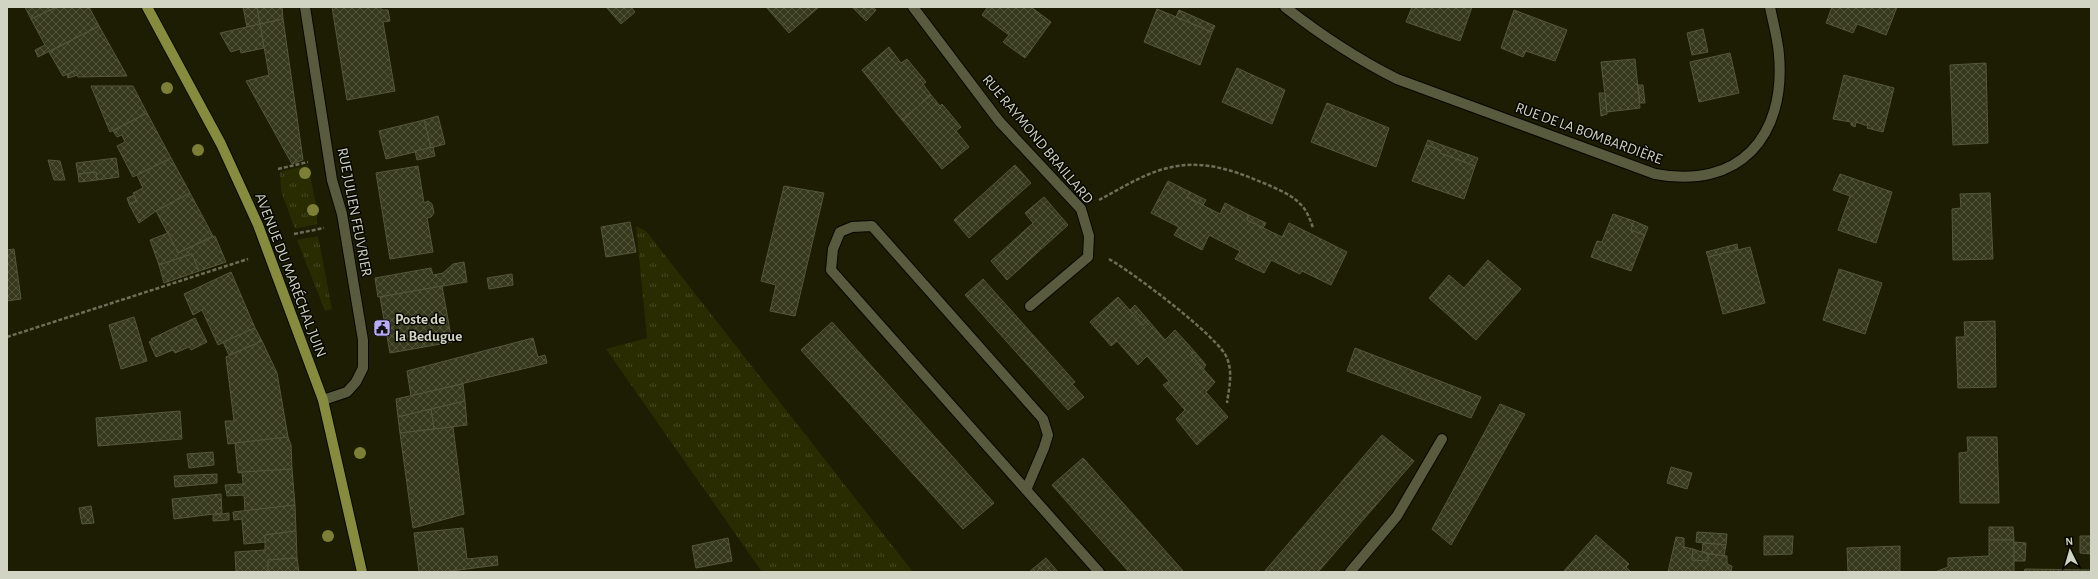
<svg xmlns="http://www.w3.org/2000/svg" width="2098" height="579" font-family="'Alegreya Sans',sans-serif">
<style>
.grass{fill:url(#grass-tufts)}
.building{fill:url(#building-cross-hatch);stroke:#545739}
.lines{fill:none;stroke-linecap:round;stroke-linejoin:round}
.minor-casing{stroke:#070700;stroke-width:12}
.major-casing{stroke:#070700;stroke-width:12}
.path{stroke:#6c6e58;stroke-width:2.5;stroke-dasharray:4 2;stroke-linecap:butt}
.minor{stroke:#595b3e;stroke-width:10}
.major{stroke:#878b3e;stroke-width:10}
.tree{fill:#7c7f35}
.labels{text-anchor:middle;stroke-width:3;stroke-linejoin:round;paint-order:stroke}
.street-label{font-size:15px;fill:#d1d3c3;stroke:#070701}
.poi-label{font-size:15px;font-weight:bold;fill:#d1d3c3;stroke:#070701;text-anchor:start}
</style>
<defs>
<pattern id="grass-tufts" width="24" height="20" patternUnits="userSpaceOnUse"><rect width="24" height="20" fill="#292b00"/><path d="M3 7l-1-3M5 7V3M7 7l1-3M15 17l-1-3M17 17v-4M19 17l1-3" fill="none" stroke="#474924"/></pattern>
<pattern id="building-cross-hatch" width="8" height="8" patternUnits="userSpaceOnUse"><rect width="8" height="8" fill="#37391d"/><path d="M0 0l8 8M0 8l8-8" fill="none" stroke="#53553c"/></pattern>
</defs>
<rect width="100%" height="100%" fill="#1c1d03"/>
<g class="grass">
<path d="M308,165l9,44v15l-22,5 -14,-38 -1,-19z"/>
<path d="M636,226l10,5 267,341h-151l-156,-223 41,-11z"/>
<path d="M318,236l14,73 -7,2 -28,-71z"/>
</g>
<g class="building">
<path d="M25,7h32l-26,12z"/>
<path d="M57,7h32l10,19 -61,31 -3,-7 10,-5 -14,-26z"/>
<path d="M243,7h14l3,17 -13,3z"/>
<path d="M257,7h25l1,12 -23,5z"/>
<path d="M332,7h49v3h7l2,11 -7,1 12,69 -48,9z"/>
<path d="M606,7h25l4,5 -14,12z"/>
<path d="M766,7h53l-30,26z"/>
<path d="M852,7h20l4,3 -10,11z"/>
<path d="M988,7h43l20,15 -26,36 -22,-16 6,-7 -27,-20z"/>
<path d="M1412,7h60l-12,34 -54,-19z"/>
<path d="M1832,7h65l-11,28 -29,-11 -4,9 -27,-10z"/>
<path d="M1157,9l55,23 -12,33 -56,-23z"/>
<path d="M1179,10l36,16 -3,6 -36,-15z"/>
<path d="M1514,10l53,20 -12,31 -29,-10 -3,6 -22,-9z"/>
<path d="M283,19l20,141 -11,4 -46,-83 23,-6 -9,-51z"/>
<path d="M260,24l4,24 -23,5 -1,-4 -9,3 -11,-19z"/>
<path d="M99,26l28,50 -49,1 -3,-6 -12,5 -14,-24z"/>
<path d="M1703,29l5,23 -16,3 -5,-22z"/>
<path d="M889,47l12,16 6,-4 19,23 -3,2 8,11 -29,25 -40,-50z"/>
<path d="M1730,53l9,40 -40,9 -9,-40z"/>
<path d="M1635,59l5,49 -33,4 -6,-50z"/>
<path d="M1986,63l2,80 -35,2 -3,-80z"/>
<path d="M1237,68l48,22 -13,34 -50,-22z"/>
<path d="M75,71l3,4 -10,3 -1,-3z"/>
<path d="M1844,75l50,13 -11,44 -16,-4 1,-2 -12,-4 -1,5 -4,-2v-3l-18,-3z"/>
<path d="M1638,85h5l2,18h-5z"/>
<path d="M91,86h42l14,27 -37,19z"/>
<path d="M1599,93h6l2,21 -6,2z"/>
<path d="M931,95l9,11 2,-2 19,23 -5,4 13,16 -27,22 -40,-49z"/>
<path d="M1327,103l62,25 -13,39 -65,-25z"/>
<path d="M147,113l24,45 -38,19 -16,-31 8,-4 -3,-7 -5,2 -4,-6z"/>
<path d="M438,116l7,28 -14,4 -7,-28z"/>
<path d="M424,120l7,28 -45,11 -7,-28z"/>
<path d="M1428,140l50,18 -3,8 -35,-13v-3l-14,-5z"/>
<path d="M1426,145l14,5v3l35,13 -11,33 -52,-18z"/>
<path d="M433,147l2,9 -18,4 -2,-9z"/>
<path d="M116,158l3,19 -22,3 -1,-8 -18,2 -2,-11z"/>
<path d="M171,158l19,35 -34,18 -17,12 -10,-19 8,-3 -4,-8 10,-5 -6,-13z"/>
<path d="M48,160l12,1 5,19h-11z"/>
<path d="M1015,165l16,18 -62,55 -15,-18z"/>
<path d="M418,166l6,37 4,-2 4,3 2,9 -3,4 -4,1 6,34 -43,7 -14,-86z"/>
<path d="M96,172l1,8 -18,2 -1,-8z"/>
<path d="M1840,174l52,18 -16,51 -38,-13 12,-34 -17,-6z"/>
<path d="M1168,181l22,11 -3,5 33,17 5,-11 24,12 -2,5 35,17 7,-14 58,29 -16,33 -29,-14 -2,3 -29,-14 -7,13 -29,-14 5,-8 -31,-16 -7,15 -28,-15 5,-8 -28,-14z"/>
<path d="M784,186l40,7 -29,123 -25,-5 6,-26 -15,-4z"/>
<path d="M1190,192l16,8 -3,5 -16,-8z"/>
<path d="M190,193l23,43 -35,17 -22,-42z"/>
<path d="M1990,193l3,66 -40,1 -1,-51 9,-1 -1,-14z"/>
<path d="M134,195l3,6 -8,3 -2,-6z"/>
<path d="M1044,197l24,28 -61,55 -16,-19 42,-38 -8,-10z"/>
<path d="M1613,214l21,7 -3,9 14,5 -14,36 -40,-14 6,-16 5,1z"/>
<path d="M1249,215l17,8 -3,5 -16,-8z"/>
<path d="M1634,221l14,6 -3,8 -14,-5z"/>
<path d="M630,222l6,30 -30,5 -5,-30z"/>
<path d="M168,233l10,20 37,-17 11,26 -27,9 -7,-17 -33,11 -9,-25z"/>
<path d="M1737,244l1,6 -30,7 -2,-5z"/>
<path d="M1750,247l15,56 -42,11 -15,-57z"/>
<path d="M14,249l7,50 -14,2v-51z"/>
<path d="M192,254l7,17 -35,12 -5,-18z"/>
<path d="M1488,260l33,29 -45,51 -47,-42 20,-23 15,13z"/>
<path d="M464,262l3,20 -89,15 -3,-19 56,-10 2,7 10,-2 10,-9z"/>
<path d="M1839,269l43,14 -17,51 -42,-14z"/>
<path d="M231,272l24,56 -37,17 -16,-35 -9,5 -9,-21z"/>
<path d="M512,274l1,11 -24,4 -2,-11z"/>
<path d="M983,279l92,103 -3,2 12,13 -16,13 -103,-115z"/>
<path d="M442,286l10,56 -62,11 -10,-56z"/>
<path d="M1118,297l25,28 5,-5 17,20 10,-10 20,22 -4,3 24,27 -9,10 22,25 -31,28 -21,-26 9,-9 -22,-25 6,-4 -22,-25 -9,9 -21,-24 -6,5 -21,-24z"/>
<path d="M1135,305l13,15 -5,5 -13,-15z"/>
<path d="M134,317l13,44 -26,8 -12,-44z"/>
<path d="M195,318l12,24 -16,8 -2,-3 -14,6 -2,-3 -17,7 -7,-15 4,-2 -2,-1z"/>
<path d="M1995,321l1,66 -38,1 -2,-51h9l-1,-15z"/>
<path d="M832,322l162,181 -31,26 -162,-179z"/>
<path d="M255,328l7,13 -33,14 -6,-13z"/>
<path d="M533,338l5,19 7,-2 2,8 -136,33 -4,-25z"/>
<path d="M262,341l15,32 11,64 -60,7 -3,-23h9l-8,-64z"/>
<path d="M1355,348l126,49 -10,21 -124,-47z"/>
<path d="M1195,352l11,13 -3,4 -12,-14z"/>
<path d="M463,384l2,17 -67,16 -2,-18z"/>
<path d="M465,401l2,24 -33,4 -3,-20z"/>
<path d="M1500,404l25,10 -74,131 -19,-16z"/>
<path d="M431,409l3,20 -34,4 -2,-16z"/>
<path d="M180,411l2,28 -84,7 -2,-28z"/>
<path d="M453,427l11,87 -51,14 -13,-95z"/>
<path d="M1382,435l32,26 -96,111h-54z"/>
<path d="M288,437l3,8 1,24 -54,4 -3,-30z"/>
<path d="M1967,437h30l2,66h-39l-1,-50 9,-1z"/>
<path d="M213,452l1,13 -25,3 -2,-14z"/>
<path d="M1083,458l101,114h-55l-77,-87z"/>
<path d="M1671,467l21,6 -5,16 -20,-6z"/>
<path d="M292,469l3,36 -50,6 -1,-16 -17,1 -2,-11 18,-1 -1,-12z"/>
<path d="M217,474v9l-42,4 -1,-11z"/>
<path d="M221,494l1,19 -48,6 -2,-20z"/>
<path d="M295,505l1,26 -31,4 1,7 -22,2 -2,-25 -8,1 -1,-8z"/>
<path d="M91,506l3,17 -12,1 -3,-16z"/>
<path d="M229,513v7l-16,1v-6z"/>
<path d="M1989,527h24l1,13h-25z"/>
<path d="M463,528l4,31 30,-3 1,9 -55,7h-24l-5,-39z"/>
<path d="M296,531l1,27 -29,2v12h-32l-1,-20 30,-2v-15z"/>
<path d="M1697,532l30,2 -1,11 -30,-3z"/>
<path d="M1596,535l33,29 -3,3 5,5h-68z"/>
<path d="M1764,536h29l-1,18 -28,1z"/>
<path d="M2080,536h11v18l-11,-1z"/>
<path d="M1676,537l8,1v9l9,2 -1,11 16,1v-7l19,2v8l5,2 -1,6h-63z"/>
<path d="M728,538l4,23 -36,7 -4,-22z"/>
<path d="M1989,540h25v32h-79l13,-5v-9l41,-2z"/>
<path d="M2014,542l12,1 -1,18h-11z"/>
<path d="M1703,543l23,2 -2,11 -22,-4z"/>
<path d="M1900,546v26h-52l-1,-24z"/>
<path d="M1693,549l15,5v7l-16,-1z"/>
<path d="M297,558l2,14h-31v-12z"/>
<path d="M1046,558l12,14h-29z"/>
<path d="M2025,569l66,1v2h-67z"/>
</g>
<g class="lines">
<defs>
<g id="minor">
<path d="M305,7l27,173 10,34 21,126v28l-7,14 -9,10 -24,8"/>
<path d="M913,7l86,114 82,88 8,27 -1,21 -58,49"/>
<path d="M1285,7c37,29 70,51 112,72l258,95c84,16 131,-37 124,-119 -1,-16 -6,-32 -9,-48"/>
<path d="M1026,490l18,-42 4,-13 -5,-16 -171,-193 -20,1 -12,5 -7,17 -2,21 268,302"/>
<path d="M1350,572l47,-56 45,-77"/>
</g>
<path id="major" d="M147,7l74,137 37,81 65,175 39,172"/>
</defs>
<use href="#minor" class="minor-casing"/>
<use href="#major" class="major-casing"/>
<g class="path">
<path d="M278,169l30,-7"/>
<path d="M1099,200c23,-12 47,-28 73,-33 34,-7 63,4 94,17 11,5 24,10 32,18 8,6 12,17 15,26"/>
<path d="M294,234l30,-6"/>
<path d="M1109,259c23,13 110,78 118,99 6,15 2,30 0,45"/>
<path d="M7,337l241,-78"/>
</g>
<use href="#minor" class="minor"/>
<use href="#major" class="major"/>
</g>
<g class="tree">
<circle cx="167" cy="88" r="6"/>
<circle cx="198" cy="150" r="6"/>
<circle cx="305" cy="173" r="6"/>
<circle cx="313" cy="210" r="6"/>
<circle cx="360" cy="453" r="6"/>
<circle cx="328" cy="536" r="6"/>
</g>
<defs>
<symbol id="civic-square" viewBox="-11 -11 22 22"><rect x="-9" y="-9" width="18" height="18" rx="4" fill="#b8abf7" stroke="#070701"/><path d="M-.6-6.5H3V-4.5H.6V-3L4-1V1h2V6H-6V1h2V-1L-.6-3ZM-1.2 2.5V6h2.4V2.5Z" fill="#111"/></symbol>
</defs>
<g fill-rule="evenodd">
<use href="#civic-square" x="372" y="318" width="20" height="20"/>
</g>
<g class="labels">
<g class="street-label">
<text transform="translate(1589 133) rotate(20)" y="5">RUE DE LA BOMBARDIÈRE</text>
<text transform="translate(1038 139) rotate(50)" y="5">RUE RAYMOND BRAILLARD</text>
<text transform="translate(355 212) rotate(79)" y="5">RUE JULIEN FEUVRIER</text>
<text transform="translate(291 275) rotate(69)" y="5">AVENUE DU MARÉCHAL JUIN</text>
</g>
<g class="poi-label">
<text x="395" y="324">Poste de<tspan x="395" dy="17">la Bedugue</tspan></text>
</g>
</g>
<rect width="2098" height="579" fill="none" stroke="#d1d3c3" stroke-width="16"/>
<g transform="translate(2070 551) rotate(355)" stroke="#070701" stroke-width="3" paint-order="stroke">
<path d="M0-3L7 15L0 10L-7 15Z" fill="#d1d3c3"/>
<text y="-6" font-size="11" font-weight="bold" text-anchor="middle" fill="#d1d3c3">N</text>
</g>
</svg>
